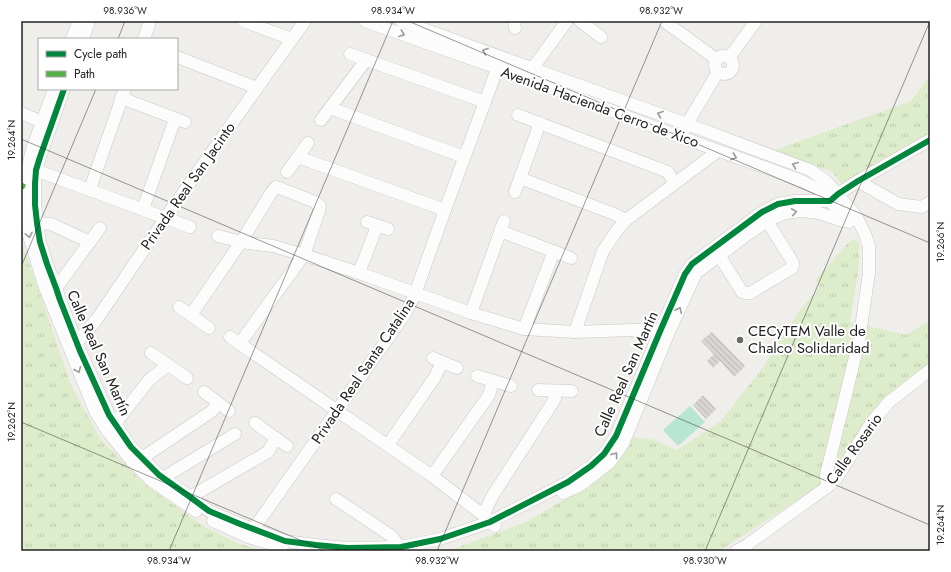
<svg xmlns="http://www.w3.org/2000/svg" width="951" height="572" font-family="Jost,sans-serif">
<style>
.grass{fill:url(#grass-tufts)}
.pitch{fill:#b7e6d2}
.building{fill:url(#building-back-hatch)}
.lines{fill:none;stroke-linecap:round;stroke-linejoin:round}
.minor-casing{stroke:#c9c8c7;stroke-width:13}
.minor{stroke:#fdfcfc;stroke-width:12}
.quiet{stroke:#55b145;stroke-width:5;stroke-dasharray:10 5;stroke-linecap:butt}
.cycleway-casing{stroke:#fff;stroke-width:8}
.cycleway{stroke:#00873e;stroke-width:6}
.oneway{stroke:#9a9a9a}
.ticks{fill:none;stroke:#222;stroke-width:1;stroke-opacity:0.45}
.poi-dot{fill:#6a6968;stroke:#fff;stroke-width:1.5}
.labels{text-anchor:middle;stroke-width:4;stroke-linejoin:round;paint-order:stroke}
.street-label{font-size:15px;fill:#222;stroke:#fff}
.poi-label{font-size:15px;fill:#222;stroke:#fff;text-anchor:start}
.neatline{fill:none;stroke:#222;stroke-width:1.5}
.ticks-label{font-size:10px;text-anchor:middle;fill:#222}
</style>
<defs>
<pattern id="grass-tufts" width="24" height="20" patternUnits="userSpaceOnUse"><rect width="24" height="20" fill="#ddeccb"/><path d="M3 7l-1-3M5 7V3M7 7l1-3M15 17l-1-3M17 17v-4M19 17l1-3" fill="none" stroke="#bdcaae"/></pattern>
<pattern id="building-back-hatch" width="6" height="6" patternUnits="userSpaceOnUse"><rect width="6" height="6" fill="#d7d4d2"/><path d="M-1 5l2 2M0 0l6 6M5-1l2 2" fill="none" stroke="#b8b6b4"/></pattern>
</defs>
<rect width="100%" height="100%" fill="#f0eeeb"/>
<g class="grass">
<path d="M930,75v62l-87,48 -11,-13 -16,-6 -44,-15 139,-50z"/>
<path d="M852,239l7,3v23l-9,57 57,13 23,-15v45l-58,46 -39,63 -24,19 -90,58h-271l78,-29 56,-33 31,-24 20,-28 22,3 22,10 44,-29 43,-55 35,-55 21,-24 -5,-7z"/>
<path d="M21,241l14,38 36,106 29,53 43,45 62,44 34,17 28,7h-246z"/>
</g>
<path class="pitch" d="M690,406l15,16 -27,24 -15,-16z"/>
<g class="building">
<path d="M712,332l33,34 -11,11 -14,-16 -7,7 -6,-7 7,-7 -13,-13z"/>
<path d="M703,395l13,14 -10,10 -13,-14z"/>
</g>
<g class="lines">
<defs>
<g id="minor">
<path d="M243,21l49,18"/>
<path d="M365,21l163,58 153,58 121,44 16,8 9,9 22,24"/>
<path d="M401,21l286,103 123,46 16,11 30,35 9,18 4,12v27l-10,68 -33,134 1,12"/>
<path d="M514,21l1,7"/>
<path d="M580,21l21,16"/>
<path d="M664,21l52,38"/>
<path d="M72,39l7,-18"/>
<path d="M83,39l6,-18"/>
<path d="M144,39l6,-18"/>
<path d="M350,54l135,48"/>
<circle cx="724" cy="65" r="9"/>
<path d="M177,57l80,31"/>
<path d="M729,58l27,-37"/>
<path d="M530,74l2,-5 35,-48"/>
<path d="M54,89l-22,60 -4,18 -3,16v23l4,30 15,49 51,126 13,21 23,28 21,21 44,30"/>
<path d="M64,89l-24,68 -4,13 -1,14v21l2,18 3,19 7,22 9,24 4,12 20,51 29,64 22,32 28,28 31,22 19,14 31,13 45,17 31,4 31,3 54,-1 39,-8 50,-17 78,-40 23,-16 13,-12 12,-18 45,-107 24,-55 7,-10 70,-52 16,-8 17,-3h35l8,-7 20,-13 72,-41"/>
<path d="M121,98l64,24"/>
<path d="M330,108l134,49"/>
<path d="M21,113l21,9"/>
<path d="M518,115l150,57 6,11"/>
<path d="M321,120l45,-60"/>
<path d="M684,130l3,-6 31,-52"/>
<path d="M298,157l147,53"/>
<path d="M30,168l160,59"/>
<path d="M287,172l21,-29"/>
<path d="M520,178l94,36 12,6"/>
<path d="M858,181l40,23 24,3 8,-5"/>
<path d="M90,189l35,-100"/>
<path d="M515,192l25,-69"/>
<path d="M143,209l32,-90"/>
<path d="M367,222l21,7"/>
<path d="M37,223l14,1 39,18"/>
<path d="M500,231l71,27"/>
<path d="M218,236l23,6 32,4 31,9 55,18 112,40 53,16 51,3 86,-3 5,2"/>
<path d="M719,255l23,37 3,1h5l42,-25 1,-4 -1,-3 -25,-40"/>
<path d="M359,273l18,-47"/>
<path d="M56,288l44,-60"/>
<path d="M179,307l30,21"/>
<path d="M471,313l33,-92"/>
<path d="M191,315l50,-73 30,-49 5,-6 6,2 33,13 5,4 -1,5 -15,44 -64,88"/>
<path d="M524,329l30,-78"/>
<path d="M575,332l28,-81 15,-22 8,-9 92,-69"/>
<path d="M230,337l202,139 51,39 12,11"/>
<path d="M72,348l25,-29 69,-102 91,-129 48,-67"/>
<path d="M151,353l36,25"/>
<path d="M433,358l24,10"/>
<path d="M477,376l34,10"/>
<path d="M538,390l34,1"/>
<path d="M204,392l25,19"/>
<path d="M255,423l32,23"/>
<path d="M110,430l39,-50 19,-15"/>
<path d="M388,445l47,-68 7,-15"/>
<path d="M142,458l70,-47 6,-8"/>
<path d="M432,476l57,-81 4,-14"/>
<path d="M163,478l72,-44"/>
<path d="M563,493l19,-9 28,-22 13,-18 46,-112 27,-59 52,-39 19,-13 18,-8 17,-2 17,2 24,8h4l9,-5"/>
<path d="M190,497l78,-45 8,-14"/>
<path d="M336,499l54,36 11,12"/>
<path d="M483,515l10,-20 62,-96 -2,-8"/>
<path d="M213,521l35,16 34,10"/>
<path d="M250,534l155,-220 10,-20 30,-84 55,-149"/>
<path d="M736,551l8,-4 83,-60 9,-8 36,-57 17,-20 41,-32"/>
</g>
</defs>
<use href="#minor" class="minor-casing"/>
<use href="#minor" class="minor"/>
<path class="quiet" d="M21,185l4,2"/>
<defs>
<path id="cycleway" d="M64,89l-24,68 -4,13 -1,14v21l2,18 3,19 7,22 9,24 4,12 20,51 29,64 22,32 28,28 31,22 19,14 31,13 45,17 31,4 31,3 54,-1 39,-8 50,-17 78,-40 23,-16 13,-12 12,-18 45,-107 24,-55 7,-10 70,-52 16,-8 17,-3h35l8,-7 20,-13 72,-41"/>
</defs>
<use href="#cycleway" class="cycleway-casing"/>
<use href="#cycleway" class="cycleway"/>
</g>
<defs><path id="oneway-chevron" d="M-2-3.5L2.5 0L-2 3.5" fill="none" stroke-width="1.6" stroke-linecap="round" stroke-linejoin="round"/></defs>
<g class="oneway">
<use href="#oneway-chevron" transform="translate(402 34) rotate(20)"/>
<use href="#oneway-chevron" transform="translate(485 51) rotate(-160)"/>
<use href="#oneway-chevron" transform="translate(660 114) rotate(-160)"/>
<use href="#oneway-chevron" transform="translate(734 157) rotate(20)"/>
<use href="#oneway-chevron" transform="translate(795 165) rotate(-159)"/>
<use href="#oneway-chevron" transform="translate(794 212) rotate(-8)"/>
<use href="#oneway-chevron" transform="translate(29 235) rotate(78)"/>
<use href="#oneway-chevron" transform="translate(679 310) rotate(-65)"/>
<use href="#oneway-chevron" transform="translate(78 370) rotate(68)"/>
<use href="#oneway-chevron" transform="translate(615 455) rotate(-54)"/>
</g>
<path class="ticks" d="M408,21l522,222M118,39l7,-18M21,139l909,386M21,267l75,-178M21,422l305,129M169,551l224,-530M437,551l225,-530M705,551l225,-530"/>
<circle class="poi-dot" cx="740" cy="340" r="4"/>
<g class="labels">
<g class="street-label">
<text transform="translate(600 107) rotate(20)" y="5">Avenida Hacienda Cerro de Xico</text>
<text transform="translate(188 186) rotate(-55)" y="5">Privada Real San Jacinto</text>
<text transform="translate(99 353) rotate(66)" y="5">Calle Real San Martín</text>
<text transform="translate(363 371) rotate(-56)" y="5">Privada Real Santa Catalina</text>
<text transform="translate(626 374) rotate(-66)" y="5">Calle Real San Martín</text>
<text transform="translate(854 449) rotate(-54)" y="5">Calle Rosario</text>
</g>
<g class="poi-label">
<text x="748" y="336">CECyTEM Valle de<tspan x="748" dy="17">Chalco Solidaridad</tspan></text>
</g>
</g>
<rect width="951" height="572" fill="none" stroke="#ffffff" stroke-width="44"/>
<rect x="38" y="38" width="140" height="52" fill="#ffffff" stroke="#a7a7a7"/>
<rect x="46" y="51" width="20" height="6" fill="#00873e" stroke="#a7a7a7"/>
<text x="74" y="58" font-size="12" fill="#222222">Cycle path</text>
<rect x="46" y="71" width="20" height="6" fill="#55b145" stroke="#a7a7a7"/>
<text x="74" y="78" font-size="12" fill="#222222">Path</text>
<rect x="22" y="22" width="907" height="528" class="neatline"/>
<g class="ticks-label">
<text x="125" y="14">98.936°W</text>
<text x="393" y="14">98.934°W</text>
<text x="661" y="14">98.932°W</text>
<text transform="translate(11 140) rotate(-90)" y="4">19.264°N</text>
<text transform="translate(940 242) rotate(-90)" y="4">19.266°N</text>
<text transform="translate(11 422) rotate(-90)" y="4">19.262°N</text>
<text transform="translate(940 525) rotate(-90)" y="4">19.264°N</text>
<text x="169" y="564">98.934°W</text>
<text x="437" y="564">98.932°W</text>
<text x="705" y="564">98.930°W</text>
</g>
</svg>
